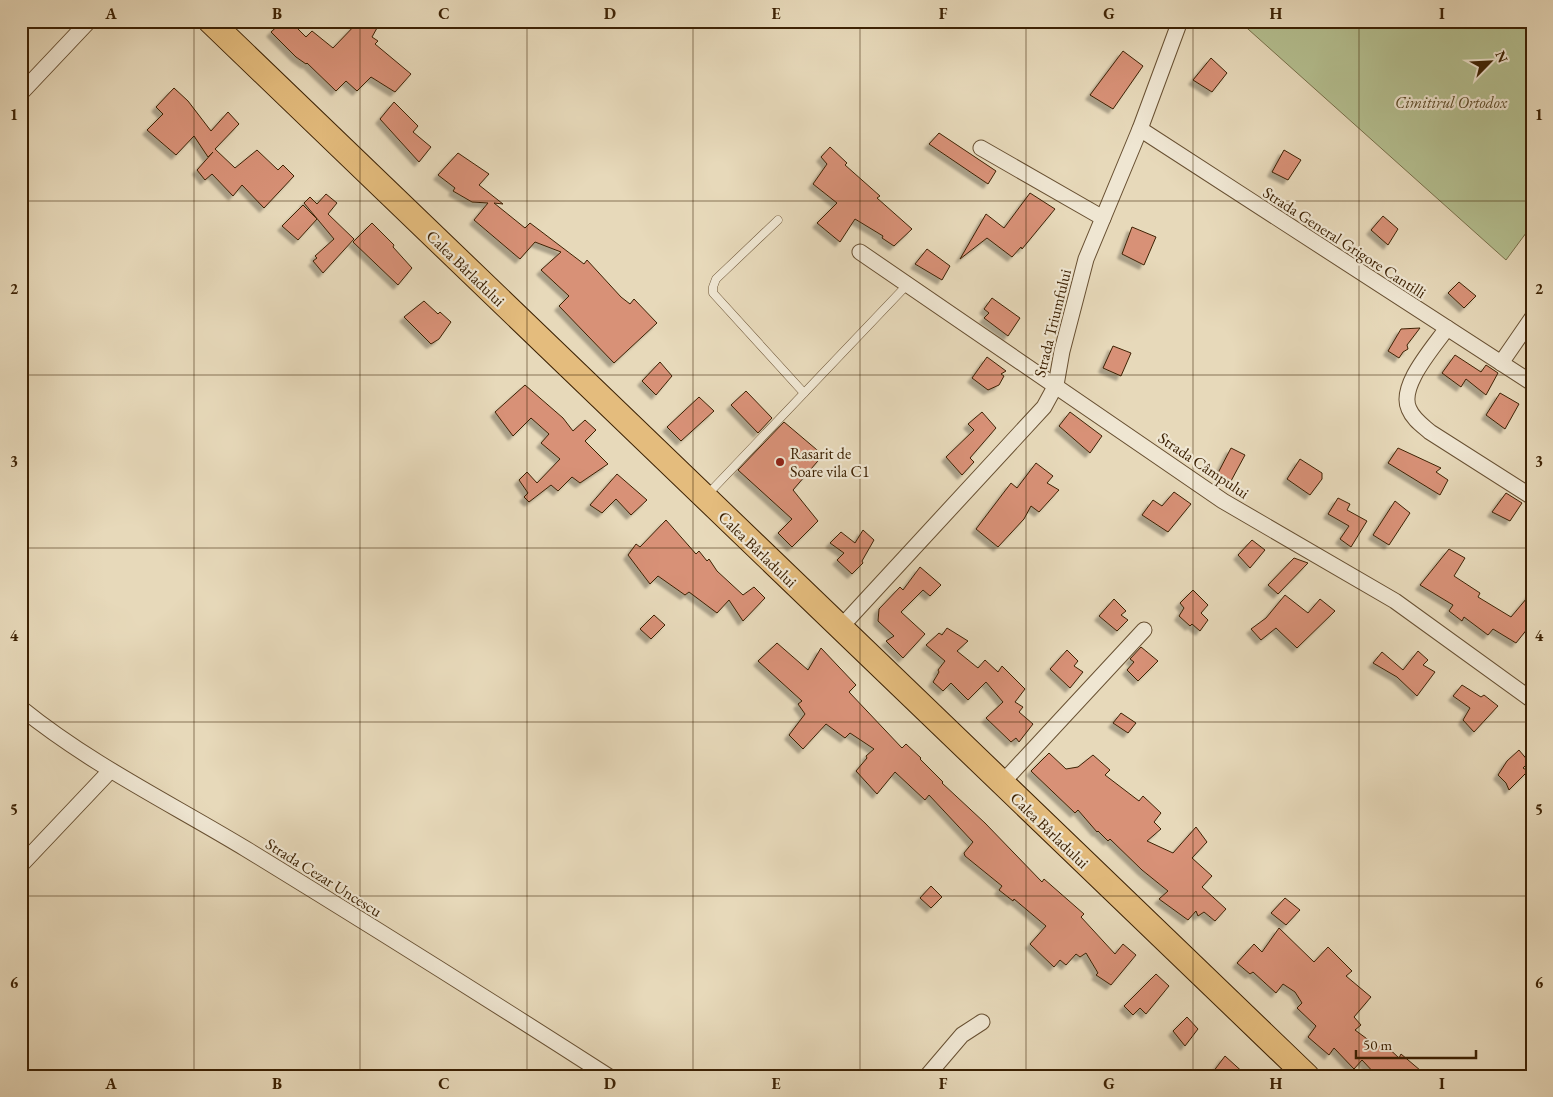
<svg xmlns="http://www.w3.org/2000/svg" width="1553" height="1097" font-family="'EB Garamond',serif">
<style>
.green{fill:#b4bf90;stroke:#78704a}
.building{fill:#d89177;stroke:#3d2204;filter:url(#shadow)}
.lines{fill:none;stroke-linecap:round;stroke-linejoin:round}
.lane-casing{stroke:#685032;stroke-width:9}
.street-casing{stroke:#685032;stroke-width:17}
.primary-casing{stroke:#3d2204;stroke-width:26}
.lane{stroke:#efe6d2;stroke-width:8}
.street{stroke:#efe6d2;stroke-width:15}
.primary{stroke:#e4bc7d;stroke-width:24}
.grid{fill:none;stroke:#3d2204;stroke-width:1;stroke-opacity:0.55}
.poi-dot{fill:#8f2418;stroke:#efe6d2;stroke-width:2}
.labels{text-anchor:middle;stroke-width:4.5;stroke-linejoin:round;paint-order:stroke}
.park-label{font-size:16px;font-style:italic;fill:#5b4927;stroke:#efe6d2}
.street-label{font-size:16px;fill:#3d2204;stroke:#efe6d2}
.poi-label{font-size:16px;fill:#3d2204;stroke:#efe6d2;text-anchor:start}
.neatline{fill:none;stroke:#3d2204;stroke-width:2}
.grid-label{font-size:16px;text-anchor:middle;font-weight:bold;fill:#3d2204}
</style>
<defs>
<filter id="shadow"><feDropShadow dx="-4.5" dy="4.5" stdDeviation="1" flood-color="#0004"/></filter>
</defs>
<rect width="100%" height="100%" fill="#e7d9ba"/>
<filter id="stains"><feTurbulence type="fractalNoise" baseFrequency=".004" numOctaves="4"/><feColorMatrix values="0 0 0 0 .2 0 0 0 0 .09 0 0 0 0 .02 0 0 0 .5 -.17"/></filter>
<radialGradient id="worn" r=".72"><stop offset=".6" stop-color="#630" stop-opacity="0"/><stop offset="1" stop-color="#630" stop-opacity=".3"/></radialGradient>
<path class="green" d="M1239,21h293v204l-26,35z"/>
<g class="building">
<path d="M283,21h7l16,16 6,-6 21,17 26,-27h11l7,7 -5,9 6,4 -3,3 36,30 -16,18 -24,-15 -14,14 -11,-10 -10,10 -29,-28 -1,1 -10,-7 -25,-25z"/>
<path d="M1123,51l20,15 -30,43 -23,-14z"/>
<path d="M1211,58l16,15 -15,19 -19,-12z"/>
<path d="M174,88l14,13 23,30 17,-19 11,12 -24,25 20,19 22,-18 21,20 5,-5 11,11 -30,32 -22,-23 -9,11 -21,-22 -7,6 -8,-10 16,-18 -5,5 -14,-21 -18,19 -29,-25 16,-16 -7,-7z"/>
<path d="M394,102l24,24 -5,6 18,15 -12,15 -39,-43z"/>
<path d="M939,133l57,38 -8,13 -59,-40z"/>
<path d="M830,147l17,16 -2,2 35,31 -3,2 35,31 -18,17 -12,-8 1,-2 -28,-17 -15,23 -23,-19 20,-20 -24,-19 14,-20 -6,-7z"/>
<path d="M1284,150l17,10 -13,20 -16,-8z"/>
<path d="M458,153l31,21 -10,11 24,19 -9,-1 31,25 5,-5 54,41 3,-4 34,37 9,7 4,-5 23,24 -43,40 -55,-57 10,-10 -28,-26 20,-18 -26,-10 -15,17 -46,-39 14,-17 -16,-1 -19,-11 2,-3 -17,-13z"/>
<path d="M1030,193l25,16 -33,40 -1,-2 -9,10 -25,-19 -27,21 26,-45 18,14z"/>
<path d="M326,194l11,9 -9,11 26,25 -31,34 -10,-12 4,-3 -2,-2 19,-17 -30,-36 6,-6 7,7z"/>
<path d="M303,205l14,14 -19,21 -16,-14z"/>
<path d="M1383,216l15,13 -10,16 -17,-15z"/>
<path d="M372,223l22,22 -1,2 19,21 -14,17 -45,-43z"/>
<path d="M1132,227l24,10 -12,28 -22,-11z"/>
<path d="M927,249l23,17 -8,14 -27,-16z"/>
<path d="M1459,282l17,14 -12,12 -16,-15z"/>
<path d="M992,298l28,20 -12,18 -24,-18 5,-5 -5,-4z"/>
<path d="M424,301l14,13 2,-2 11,10 -12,17 -8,5 -27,-27z"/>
<path d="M1420,328l-13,17 1,4 -5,3 -4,6 -11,-7 13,-22z"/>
<path d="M1113,346l18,7 -10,23 -18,-8z"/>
<path d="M1455,355l26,17 5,-7 12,8 -12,22 -20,-16 -5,8 -19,-14z"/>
<path d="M987,357l19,14 -5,3 3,2 -5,9 -11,5 -16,-12z"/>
<path d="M660,362l12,14 -16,19 -14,-14z"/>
<path d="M525,385l38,33 10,13 12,-11 11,10 -11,11 23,23 -28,19 -8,-6 -14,14 -7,-6 -22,17 -5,-5 4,-4 -9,-13 8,-8 10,11 23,-24 -19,-16 8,-9 -18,-16 -18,18 -18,-24z"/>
<path d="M746,391l26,27 -14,15 -27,-28z"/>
<path d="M1500,393l19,11 -14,25 -19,-14z"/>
<path d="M699,397l15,14 -33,30 -14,-14z"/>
<path d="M982,412l14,16 -26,30 4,4 -12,13 -16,-18 28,-27 -6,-6z"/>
<path d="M1070,412l32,24 -12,17 -31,-27z"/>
<path d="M784,422l39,33 -30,35 25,31 -26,26 -14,-14 14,-14 -54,-49z"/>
<path d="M1231,448l14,7 -14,26 -13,-8z"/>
<path d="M1398,448l43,20 -5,4 12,8 -8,15 -52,-32z"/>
<path d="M1300,459l22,14v6l-12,16 -23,-16z"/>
<path d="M1036,463l17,13 -6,7 12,7 -20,22 -8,-6 -7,13 -26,28 -22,-18 35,-46 6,5z"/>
<path d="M617,474l30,26 -16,15 -15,-16 -14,14 -12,-8z"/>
<path d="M1174,492l17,12 -23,28 -26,-17 11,-15 9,6z"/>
<path d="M1506,493l16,10 -12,18 -18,-9z"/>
<path d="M1338,498l12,6 -3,6 20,11 -16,26 -11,-8 9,-13 -21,-12z"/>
<path d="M1395,501l15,12 -21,32 -16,-10z"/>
<path d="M666,520l30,34 3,-3 8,10 2,-2 8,12 26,24 11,-8 11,11 -22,23 -14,-21 -12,13 -28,-21 -4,3 -27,-19 -8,8 -22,-29 8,-11 4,3z"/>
<path d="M863,530l11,10 -12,21 1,2 -11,11 -15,-14 7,-7 -14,-10 11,-11 14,11z"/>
<path d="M1252,540l13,10 -15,18 -12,-13z"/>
<path d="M1449,549l16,9 -11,18 26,17 -2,4 33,20 21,-25v31l-16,20 -23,-14 -5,6 -24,-18 -2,4 -13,-10 4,-6 -33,-20z"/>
<path d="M1294,558l14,5 -30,31 -10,-9z"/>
<path d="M920,567l21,18 -11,11 -7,-6 -22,22 24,22 -22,24 -17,-17 8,-5 -16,-15 1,-12 21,-22 3,3z"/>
<path d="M1193,590l15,15 -7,8 7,7 -8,11 -8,-7 -2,2 -11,-10 5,-8 -4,-5z"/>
<path d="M1285,595l23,18 12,-14 15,12 -38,37 -21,-20 -15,12 -10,-11 15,-11z"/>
<path d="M1114,599l12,12 -5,4 7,5 -11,11 -18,-15z"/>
<path d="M654,615l11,10 -14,14 -11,-10z"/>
<path d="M947,628l21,13 -11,10 21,17 7,-8 13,12 4,-6 23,23 -10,13 8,5 -4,5 14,12 -14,18 -3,-4 -5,4 -25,-24 17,-16 -17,-20 -18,18 -17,-17 -8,8 -10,-9 6,-10 -1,-2 7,-9 -19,-16 13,-12 3,2z"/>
<path d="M777,643l31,27 13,-22 35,37 -7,7 53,56 4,-4 15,14 -1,1 23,23 -1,1 43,40 57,59 2,-3 40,35 -3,3 34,37 8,-10 13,11 -25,30 -15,-10 2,-2 -12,-20 -6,4 -4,-3 -10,11 -6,-5 -6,7 -24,-23 16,-18 -32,-27 -1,2 -14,-11 3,-4 -37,-30 -1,-3 9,-11 -44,-47 -4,5 -30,-28 -18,22 -21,-23 11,-13 -1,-2 8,-7 -24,-16 -5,5 -19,-14 -23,25 -14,-14 16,-21 -7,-10 4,-3 -44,-40z"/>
<path d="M1141,647l17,14 -20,20 -11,-11 7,-8 -4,-3z"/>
<path d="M1067,650l11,11 -4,5 9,6 -13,16 -20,-19z"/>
<path d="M1418,651l10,9 -5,5 12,7 -18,24 -20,-19 -24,-14 9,-11 21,18z"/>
<path d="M1462,685l19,12 3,-2 14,11 -24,26 -11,-12 7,-12 -17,-12z"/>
<path d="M1121,713l15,10 -8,10 -15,-10z"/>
<path d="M1519,750l10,12 -6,6 5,3 -19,19 -3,-7 -8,-8 9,-14z"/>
<path d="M1049,753l17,16 12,-2 15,-12 17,15 -5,5 34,26 4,-5 18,17 -7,9 7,7 -14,12 26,12 23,-26 11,15 -15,16 20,18 -10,11 24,22 -11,12 -11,-9 -6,4 -2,-5 -8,9 -29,-21 9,-8 -26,-21 -32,-31 -2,2 -10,-10 -1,1 -19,-22 -3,3 -44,-42z"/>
<path d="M931,886l11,11 -11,11 -11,-10z"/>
<path d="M1285,898l15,12 -14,15 -15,-12z"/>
<path d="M1279,928l35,34 14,-15 24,24 -6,5 25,21 -17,20 7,8 -6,5 23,17 5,-4 16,15 2,-4 26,22h-50l-15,-16 -8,9 -20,-21 -5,7 -21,-18 8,-11 -19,-18 5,-5 -7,-11 -12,-8 -7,9 -23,-21 -3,2 -13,-11 17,-19 8,8z"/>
<path d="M1156,974l13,12 -23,28 -6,-6 -7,7 -9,-9z"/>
<path d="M1187,1017l11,12 -13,17 -12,-15z"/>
<path d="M1225,1056l22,20h-37z"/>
</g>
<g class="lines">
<defs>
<g id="lane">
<path d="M778,220l-62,59 -3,8v6l91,100"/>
<path d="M707,495l200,-210"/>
</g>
<g id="street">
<path d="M21,93l68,-72"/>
<path d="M1140,129l392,254"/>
<path d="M981,148l122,70"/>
<path d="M860,252l363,249 172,100 137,99"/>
<path d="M1447,328c-13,19 -49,58 -38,81 4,10 13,16 21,23l102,65"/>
<path d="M1501,363l31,-45"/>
<path d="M840,628l204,-221 12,-22 6,-34 24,-92 54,-130 40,-108"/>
<path d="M21,708c69,56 149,95 225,141 121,74 242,150 362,227"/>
<path d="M1002,783l142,-153"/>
<path d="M21,865l89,-94"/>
<path d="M927,1076l35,-41 20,-13"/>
</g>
<path id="primary" d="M210,21l1097,1055"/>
</defs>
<use href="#lane" class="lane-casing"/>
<use href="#street" class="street-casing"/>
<use href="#primary" class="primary-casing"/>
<use href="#lane" class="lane"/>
<use href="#street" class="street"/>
<use href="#primary" class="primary"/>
</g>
<path class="grid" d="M194,21v1055M360,21v1055M527,21v1055M693,21v1055M860,21v1055M1026,21v1055M1193,21v1055M1359,21v1055M21,201h1511M21,375h1511M21,548h1511M21,722h1511M21,896h1511"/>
<circle class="poi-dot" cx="780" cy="462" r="5"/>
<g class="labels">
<g class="park-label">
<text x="1451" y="108">Cimitirul Ortodox</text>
</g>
<g class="street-label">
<text transform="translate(1345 242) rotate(33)" y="6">Strada General Grigore Cantilli</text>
<text transform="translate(466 268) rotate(44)" y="6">Calea Bârladului</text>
<text transform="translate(1052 323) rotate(-76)" y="6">Strada Triumfului</text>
<text transform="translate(1204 465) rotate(34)" y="6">Strada Câmpului</text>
<text transform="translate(758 549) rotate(44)" y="6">Calea Bârladului</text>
<text transform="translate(1050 830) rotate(44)" y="6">Calea Bârladului</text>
<text transform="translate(324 877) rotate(32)" y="6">Strada Cezar Uncescu</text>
</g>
<g class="poi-label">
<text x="790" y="459">Rasarit de<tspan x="790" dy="18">Soare vila C1</tspan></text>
</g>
</g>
<rect width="1553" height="1097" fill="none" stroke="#e7d9ba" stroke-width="55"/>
<g transform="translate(1490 62) rotate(66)" stroke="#efe6d2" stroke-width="4" paint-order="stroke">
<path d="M0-4L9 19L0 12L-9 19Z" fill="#3d2204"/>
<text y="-8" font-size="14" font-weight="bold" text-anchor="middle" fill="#3d2204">N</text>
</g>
<path d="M1356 1050v8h120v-8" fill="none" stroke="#3d2204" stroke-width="2.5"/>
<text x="1363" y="1050" font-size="15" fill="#3d2204" stroke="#efe6d2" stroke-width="4" paint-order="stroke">50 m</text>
<rect x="28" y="28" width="1498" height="1042" class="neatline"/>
<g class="grid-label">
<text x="111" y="19">A</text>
<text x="277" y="19">B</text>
<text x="444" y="19">C</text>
<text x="610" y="19">D</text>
<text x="776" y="19">E</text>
<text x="943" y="19">F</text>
<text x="1109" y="19">G</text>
<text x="1276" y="19">H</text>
<text x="1442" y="19">I</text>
<text x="14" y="120">1</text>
<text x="1539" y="120">1</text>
<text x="14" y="294">2</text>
<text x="1539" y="294">2</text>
<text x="14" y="467">3</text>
<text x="1539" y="467">3</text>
<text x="14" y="641">4</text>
<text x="1539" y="641">4</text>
<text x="14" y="815">5</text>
<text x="1539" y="815">5</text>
<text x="14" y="988">6</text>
<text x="1539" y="988">6</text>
<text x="111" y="1089">A</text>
<text x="277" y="1089">B</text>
<text x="444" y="1089">C</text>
<text x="610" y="1089">D</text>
<text x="776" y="1089">E</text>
<text x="943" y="1089">F</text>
<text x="1109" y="1089">G</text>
<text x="1276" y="1089">H</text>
<text x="1442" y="1089">I</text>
</g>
<rect width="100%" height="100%" filter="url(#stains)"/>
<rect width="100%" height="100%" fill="url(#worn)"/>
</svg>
